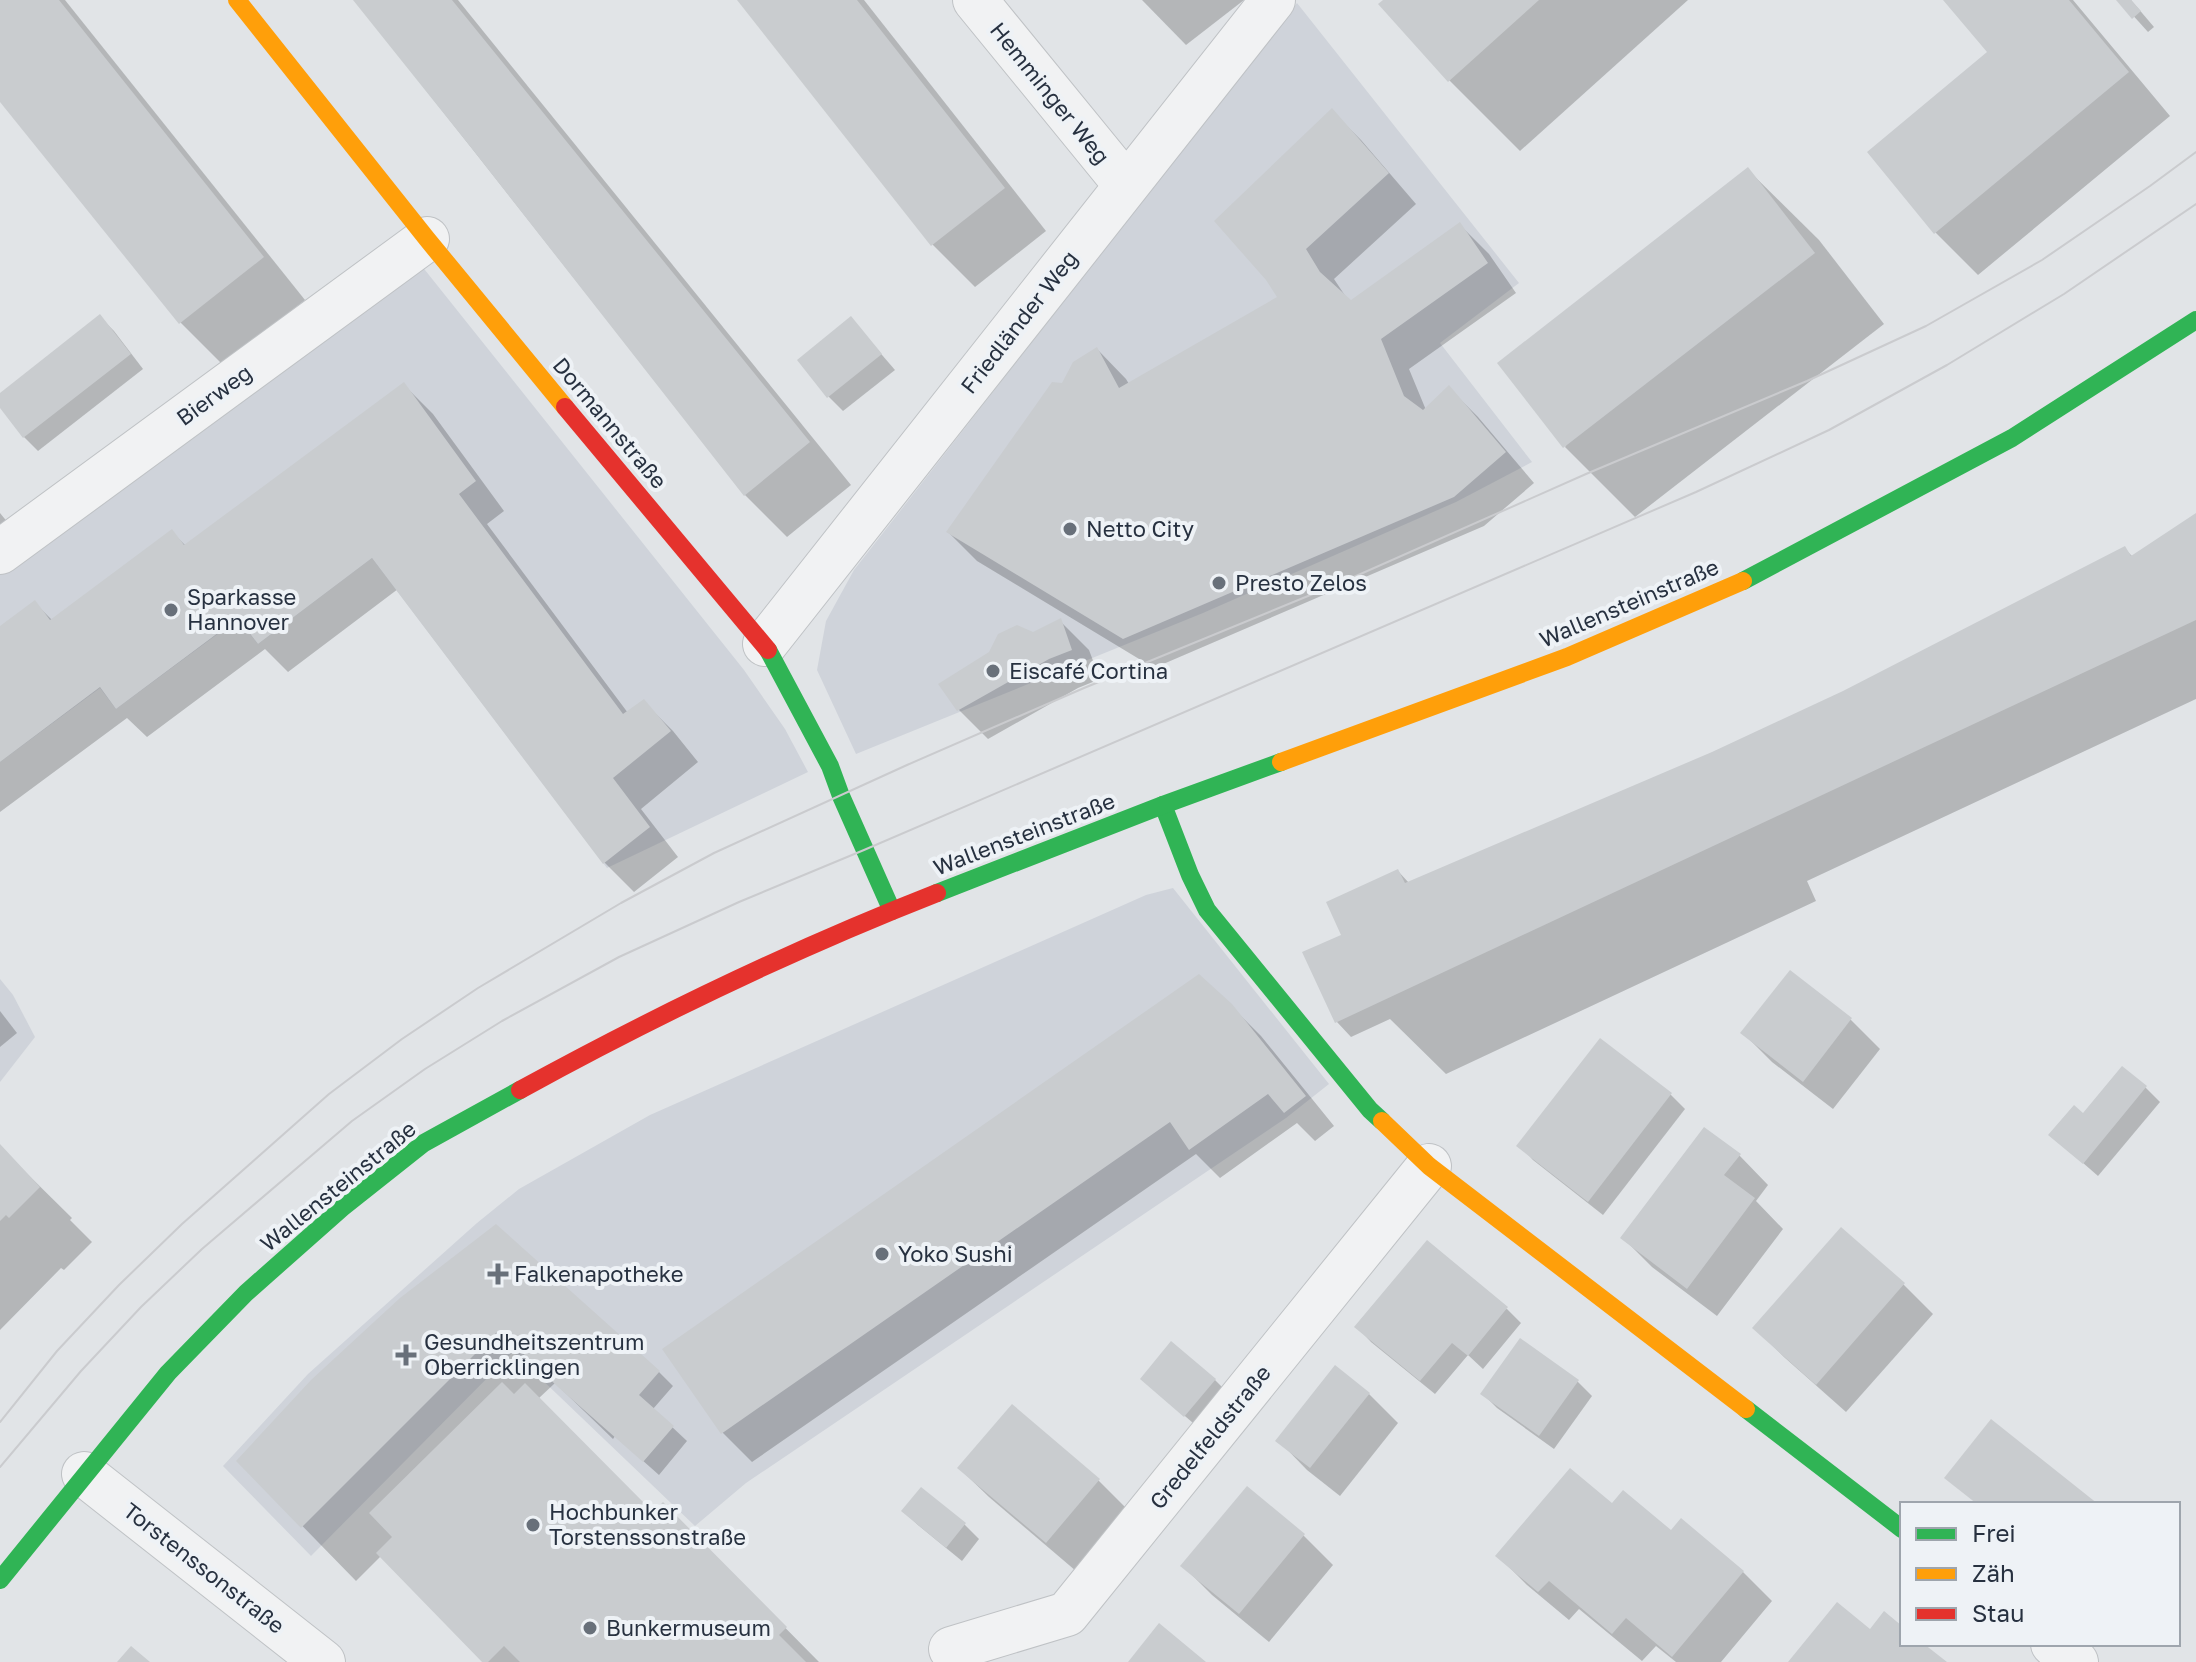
<svg xmlns="http://www.w3.org/2000/svg" width="2196" height="1662" font-family="'Golos Text',sans-serif">
<style>
.built{fill:#cfd3da}
.shadow{fill:#0003}
.building{fill:#c9cccf}
.lines{fill:none;stroke-linecap:round;stroke-linejoin:round}
.street-casing{stroke:#bfc2c5;stroke-width:46}
.street{stroke:#f1f2f3;stroke-width:44}
.fast{stroke:#30b455;stroke-width:18}
.slow{stroke:#ff9f0a;stroke-width:18}
.jam{stroke:#e5322d;stroke-width:18}
.tram{stroke:#cacbce;stroke-width:2}
.poi-dot{fill:#68707a;stroke:#eef2f6;stroke-width:3}
.labels{text-anchor:middle;stroke-width:8;stroke-linejoin:round;paint-order:stroke}
.street-label{font-size:22px;fill:#273140;stroke:#eef2f6}
.poi-label{font-size:22px;fill:#273140;stroke:#eef2f6;text-anchor:start}
</style>
<rect width="100%" height="100%" fill="#e1e4e7"/>
<g class="built">
<path d="M1297,3l222,280 -79,60 92,119 -76,40 -253,111 -347,141 -39,-84 9,-49 28,-51z"/>
<path d="M417,260l327,410 41,59 23,43 -201,96 -235,-310 -114,86 -20,-25 -122,90 -16,-21 -100,74v-193z"/>
<path d="M1173,888l156,196 -43,34 -540,365 -51,43 -182,-174 -202,204 -88,-90 85,-92 169,-151 42,-34 131,-74 496,-220z"/>
<path d="M0,979l13,16 22,42 -35,45z"/>
</g>
<g class="shadow">
<path d="M0,0h65l240,300 -82,65 -42,-42 -181,-225z"/>
<path d="M355,0h103l393,485 -64,52 -42,-42z"/>
<path d="M740,0h124l182,231 -71,56 -42,-42z"/>
<path d="M1142,0h102l-58,45z"/>
<path d="M1386,0h302l-168,151 -71,-71z"/>
<path d="M1946,0h127l97,116 -192,159 -42,-42 -66,-80 119,-101z"/>
<path d="M2119,0h12l23,27 -6,5z"/>
<path d="M1332,111l29,29 55,64 -82,75 16,24 110,-78 29,29 27,39 -107,76 17,41 23,-22 29,29 56,66 -50,43 -330,142 -177,-107 -29,-29 115,-147 34,-36 29,30 3,5 151,-86z"/>
<path d="M1748,170l71,70 65,84 -249,193 -70,-70z"/>
<path d="M100,317l14,14 29,38 -105,82 -14,-14 -24,-32v-10z"/>
<path d="M851,319l44,51 -52,41 -14,-14 -29,-37z"/>
<path d="M404,385l29,29 71,97 -17,13 141,189 16,-11 29,29 25,31 -57,47 37,48 -44,35 -29,-29 -207,-274 -110,83 -23,-23 -118,88 -20,-19 -127,94v-184l35,-25 18,18 119,-89 14,14z"/>
<path d="M0,513l13,16 -13,10z"/>
<path d="M2196,516v183l-389,182 9,20 -370,173 -56,-55 -39,18 -14,-15 -32,-69 36,-16 57,-66 11,12 304,-130 131,-60 280,-145 9,9z"/>
<path d="M1060,621l29,29 11,29 -22,9 -90,51 -29,-29 -18,-25z"/>
<path d="M1790,973l61,47 29,29 -47,60 -61,-47 -29,-29z"/>
<path d="M1230,1005l31,31 73,90 -19,15 -18,-18 -77,55 -24,-24 -444,308 -29,-29 -58,-83z"/>
<path d="M0,1011l17,22 -17,14z"/>
<path d="M1600,1041l71,54 14,14 -82,106 -70,-55 -14,-15z"/>
<path d="M2145,1087l15,15 -62,74 -47,-41 32,-19z"/>
<path d="M0,1147l72,71 -2,2 22,22 -28,28 -3,-2 -61,62z"/>
<path d="M1739,1155l29,30 -12,16 27,28 -66,87 -65,-49 -29,-29z"/>
<path d="M1841,1229l63,56 29,29 -87,98 -62,-55 -29,-29z"/>
<path d="M401,1300l258,72 14,14 -20,23 34,32 -28,34 -44,-39 -2,3 -58,-56 -17,16 115,116 10,-11 156,158h-334l-104,-106 -25,25 -117,-120z"/>
<path d="M1507,1309l14,14 -38,46 -15,-14 -33,39 -64,-52 -14,-15z"/>
<path d="M1521,1340l57,42 14,14 -38,53 -57,-41 -14,-14z"/>
<path d="M1142,1379l73,1 14,14 -29,35z"/>
<path d="M1369,1394l29,29 -58,73 -33,-26 -29,-30z"/>
<path d="M959,1468l139,12 29,29 -51,62 -87,-74z"/>
<path d="M1247,1489l57,47 29,29 -64,77 -57,-47 -29,-29z"/>
<path d="M921,1490l44,35 14,14 -17,22 -44,-36 -15,-14z"/>
<path d="M1612,1505l59,28 72,39 29,29 -51,61h-45l-20,-16 -14,15 -63,-52 -10,11 -42,-35 -29,-29z"/>
</g>
<g class="building">
<path d="M0,0h59l205,257 -85,67 -179,-222z"/>
<path d="M353,0h99l358,442 -66,54 -271,-346z"/>
<path d="M737,0h120l148,188 -74,58z"/>
<path d="M1383,0h156l-91,82 -70,-78z"/>
<path d="M1943,0h126l60,72 -195,162 -67,-82 120,-100z"/>
<path d="M2116,0h15l10,11 -9,8z"/>
<path d="M1332,108l57,65 -83,76 14,23 31,28 109,-78 28,41 -107,76 23,57 19,14 26,-25 57,67 -52,45 -331,142 -177,-107 106,-150 10,1 11,-21 24,-15 22,41 158,-91 -11,-17 -52,-59z"/>
<path d="M1748,167l67,86 -252,195 -66,-85z"/>
<path d="M100,314l31,40 -108,84 -23,-30v-15z"/>
<path d="M851,316l31,38 -55,44 -30,-38z"/>
<path d="M404,382l72,99 -17,13 164,220 21,-15 27,32 -58,47 37,49 -47,37 -231,-306 -114,86 -20,-26 -122,91 -16,-22 -100,75v-136l35,-26 15,20 122,-91 12,16z"/>
<path d="M2196,513v107l-861,403 -33,-71 39,-17 -15,-33 72,-33 7,14 307,-131 131,-61 282,-145 6,10z"/>
<path d="M1061,618l11,32 -23,9 -92,52 -19,-27 51,-32 9,-18 19,-9 16,7z"/>
<path d="M1790,970l62,48 -49,64 -63,-49z"/>
<path d="M1199,974l33,30 74,92 -22,17 -16,-19 -79,56 -19,-28 -449,312 -59,-85z"/>
<path d="M1600,1038l72,55 -84,109 -72,-56z"/>
<path d="M2122,1066l25,20 -64,78 -35,-29 26,-30 9,8z"/>
<path d="M1704,1127l37,27 -17,21 31,23 -68,91 -67,-51z"/>
<path d="M0,1144l40,43 -31,31 -3,-3 -6,6z"/>
<path d="M496,1224l164,147 -21,24 35,31 -31,36 -85,-75 -59,-57 -198,198 -65,-67 75,-81 89,-82z"/>
<path d="M1841,1227l64,56 -89,102 -64,-57z"/>
<path d="M1427,1240l81,67 -40,49 -16,-13 -32,38 -66,-54z"/>
<path d="M1520,1338l59,42 -40,56 -59,-42z"/>
<path d="M1171,1341l45,38 -32,38 -44,-38z"/>
<path d="M1335,1365l35,28 -60,75 -35,-27z"/>
<path d="M502,1382l12,12 11,-11 128,129 10,-10 124,125 -8,8 27,27h-286l-16,-16 -16,16h-6l-106,-109 16,-16 -23,-24z"/>
<path d="M1012,1404l88,75 -54,64 -89,-75z"/>
<path d="M1991,1419l107,85h-121l-33,-26z"/>
<path d="M1570,1468l42,35 11,-13 48,40 10,-12 63,53 -72,86 -46,-39 -14,16 -63,-53 -11,11 -43,-36z"/>
<path d="M1247,1486l58,48 -66,80 -59,-48z"/>
<path d="M921,1487l45,36 -20,25 -45,-37z"/>
<path d="M1837,1602l33,27 14,-18 18,15v18h22l23,18h-159z"/>
<path d="M1159,1623l47,39h-78z"/>
<path d="M131,1646l19,16h-33z"/>
</g>
<g class="lines">
<defs>
<g id="street">
<path d="M975,0l151,185"/>
<path d="M0,552l427,-313"/>
<path d="M765,644l508,-644"/>
<path d="M84,1474l239,188"/>
<path d="M2053,1644l23,18"/>
<path d="M951,1649l116,-35 362,-448"/>
</g>
</defs>
<use href="#street" class="street-casing"/>
<use href="#street" class="street"/>
<g class="fast">
<path d="M1743,581l269,-143 184,-118"/>
<path d="M768,650l62,116 11,30 51,115"/>
<path d="M1163,805l27,70 17,35 163,200 12,11"/>
<path d="M937,893l226,-88 118,-43"/>
<path d="M1746,1409l156,120"/>
<path d="M0,1580l168,-207 78,-80 96,-85 82,-65 96,-53"/>
</g>
<g class="slow">
<path d="M237,0l190,239 138,168"/>
<path d="M1281,762l286,-105 176,-76"/>
<path d="M1382,1121l47,45 317,243"/>
</g>
<g class="jam">
<path d="M565,407l203,243"/>
<path d="M520,1090c135,-74 274,-141 417,-197"/>
</g>
<g class="tram">
<path d="M0,1422l57,-71 62,-66 63,-61 147,-130 73,-55 76,-51 143,-85 93,-50 193,-88 177,-77 263,-108 239,-106 221,-93 119,-55 116,-66 108,-74 46,-34"/>
<path d="M0,1467l81,-96 60,-64 61,-58 150,-128 73,-52 77,-48 117,-64 120,-55 125,-52 832,-358 133,-62 118,-65 117,-71 132,-90"/>
</g>
</g>
<g class="poi-dot">
<circle cx="1070" cy="529" r="8"/>
<circle cx="1219" cy="583" r="8"/>
<circle cx="171" cy="610" r="8"/>
<circle cx="993" cy="671" r="8"/>
<circle cx="882" cy="1254" r="8"/>
<path d="M494 1262h8v8h8v8h-8v8h-8v-8h-8v-8h8z"/>
<path d="M402 1343h8v8h8v8h-8v8h-8v-8h-8v-8h8z"/>
<circle cx="533" cy="1525" r="8"/>
<circle cx="590" cy="1628" r="8"/>
</g>
<g class="labels">
<g class="street-label">
<text transform="translate(1050 93) rotate(51)" y="8">Hemminger Weg</text>
<text transform="translate(1019 322) rotate(-52)" y="8">Friedländer Weg</text>
<text transform="translate(214 395) rotate(-36)" y="8">Bierweg</text>
<text transform="translate(610 423) rotate(50)" y="8">Dormannstraße</text>
<text transform="translate(1629 603) rotate(-23)" y="8">Wallensteinstraße</text>
<text transform="translate(1024 834) rotate(-21)" y="8">Wallensteinstraße</text>
<text transform="translate(338 1186) rotate(-39)" y="8">Wallensteinstraße</text>
<text transform="translate(1210 1437) rotate(-51)" y="8">Gredelfeldstraße</text>
<text transform="translate(204 1568) rotate(38)" y="8">Torstenssonstraße</text>
</g>
<g class="poi-label">
<text x="1086" y="537">Netto City</text>
<text x="1235" y="591">Presto Zelos</text>
<text x="187" y="605">Sparkasse<tspan x="187" dy="25">Hannover</tspan></text>
<text x="1009" y="679">Eiscafé Cortina</text>
<text x="898" y="1262">Yoko Sushi</text>
<text x="514" y="1282">Falkenapotheke</text>
<text x="424" y="1350">Gesundheitszentrum<tspan x="424" dy="25">Oberricklingen</tspan></text>
<text x="549" y="1520">Hochbunker<tspan x="549" dy="25">Torstenssonstraße</tspan></text>
<text x="606" y="1636">Bunkermuseum</text>
</g>
</g>
<rect x="1900" y="1502" width="280" height="144" fill="#eef2f6" stroke="#9ea5ad" stroke-width="2"/>
<rect x="1916" y="1528" width="40" height="12" fill="#30b455" stroke="#9ea5ad" stroke-width="2"/>
<text x="1972" y="1542" font-size="24" fill="#273140">Frei</text>
<rect x="1916" y="1568" width="40" height="12" fill="#ff9f0a" stroke="#9ea5ad" stroke-width="2"/>
<text x="1972" y="1582" font-size="24" fill="#273140">Zäh</text>
<rect x="1916" y="1608" width="40" height="12" fill="#e5322d" stroke="#9ea5ad" stroke-width="2"/>
<text x="1972" y="1622" font-size="24" fill="#273140">Stau</text>
</svg>
